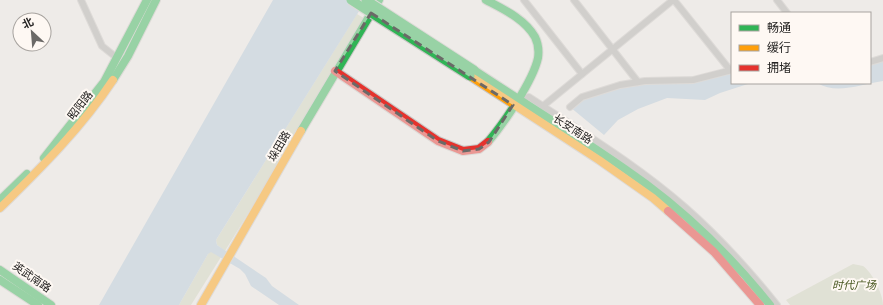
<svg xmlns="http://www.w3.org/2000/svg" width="883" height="305" font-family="'Playfair Display','Noto Sans SC',serif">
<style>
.green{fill:#cfd4bf}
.water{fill:#b4cadb}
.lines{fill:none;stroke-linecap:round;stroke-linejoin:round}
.street-casing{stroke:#c9c7c5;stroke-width:8}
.fast-casing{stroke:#c9c7c5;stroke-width:10}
.slow-casing{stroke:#c9c7c5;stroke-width:10}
.jam-casing{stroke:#c9c7c5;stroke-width:10}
.street{stroke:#adadac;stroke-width:6}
.fast{stroke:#30b455;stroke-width:8}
.slow{stroke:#ff9f0a;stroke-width:8}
.jam{stroke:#e5322d;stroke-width:8}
.fast-bridge-casing{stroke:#c9c7c5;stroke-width:11;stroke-linecap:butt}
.fast-bridge{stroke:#30b455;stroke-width:9}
.marked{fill:none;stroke:#6b6967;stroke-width:3;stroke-dasharray:8 5;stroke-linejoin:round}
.labels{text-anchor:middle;stroke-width:4;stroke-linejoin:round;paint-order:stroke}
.street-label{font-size:11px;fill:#252322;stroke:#fef8f3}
.park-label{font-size:11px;font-style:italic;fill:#47561f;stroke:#fef8f3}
</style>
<rect width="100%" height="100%" fill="#eeebe8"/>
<g class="green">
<path d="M357,14l10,6 -142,231 -8,-6 -1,-5z"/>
<path d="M209,252h5l7,5 -30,48h-12z"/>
<path d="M853,264c3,1 7,1 10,2 9,6 20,28 20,39h-93l-4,-5z"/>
</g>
<g class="water">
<path d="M273,0h93l-150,240 1,5 49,33 6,8 27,19h-20l-28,-19 -6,-12 -5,-5 -29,-17 -3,2 -29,51h-80z"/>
<path d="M883,58v23c-22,3 -46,14 -66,2h53v-21z"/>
<path d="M732,70v13h19l-31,10 -15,7 -38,-2 -29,11 -20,11 -14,15 -34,-28 12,-10 38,-12 73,-5z"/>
</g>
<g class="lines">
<defs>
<g id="street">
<path d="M81,0l21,46 15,12"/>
<path d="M524,0l58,74"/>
<path d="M574,0l64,82"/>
<path d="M674,0l56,70"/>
<path d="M777,0l10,13"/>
<path d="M870,62l13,-4"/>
<path d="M518,99l11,-2c53,35 108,68 157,111 33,29 63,62 91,97"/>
<path d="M543,106l130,-106"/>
<path d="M570,107l12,-10 38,-12 25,-4 48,-1 39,-10"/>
</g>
<g id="fast">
<path d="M486,0c17,9 39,19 49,37 3,6 4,14 3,21 -5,23 -34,65 -50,84"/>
<path d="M474,70c57,38 117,73 172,114 47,35 88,76 124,121"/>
<path d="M113,80l15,-24 28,-56"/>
<path d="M301,131l78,-131"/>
<path d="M44,158l60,-76 43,-82"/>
<path d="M0,200l27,-26"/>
<path d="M0,270l51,35"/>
<path d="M0,280l38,25"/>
</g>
<g id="slow">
<path d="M470,76l129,84 54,38 15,13"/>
<path d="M0,208c41,-40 82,-81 113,-128"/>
<path d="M201,305l100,-174"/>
</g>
<g id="jam">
<path d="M335,71l103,70 25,10 16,-2 9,-7"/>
<path d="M668,211l46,41 46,53"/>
</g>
</defs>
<use href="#street" class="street-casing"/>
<use href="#fast" class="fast-casing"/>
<use href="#slow" class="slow-casing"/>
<use href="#jam" class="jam-casing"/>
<use href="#street" class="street"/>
<use href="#fast" class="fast"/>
<use href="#slow" class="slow"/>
<use href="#jam" class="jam"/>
<defs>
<g id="fast-bridge">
<path d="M351,0l119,76"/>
<path d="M366,0l108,70"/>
</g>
</defs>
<use href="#fast-bridge" class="fast-bridge-casing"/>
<use href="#fast-bridge" class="fast-bridge"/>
</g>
<path d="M0 0H883V305H0ZM371,13l142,92 -24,37 -10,7 -16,2 -25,-10 -103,-70z" fill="#eeebe8" fill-opacity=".55" fill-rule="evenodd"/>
<path class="marked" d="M371,13l142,92 -24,37 -10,7 -16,2 -25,-10 -103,-70z"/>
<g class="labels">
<g class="street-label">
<text transform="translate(80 105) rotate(-52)" y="4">昭阳路</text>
<text transform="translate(573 129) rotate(33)" y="4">长安南路</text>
<text transform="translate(279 146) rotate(-60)" y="4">垛田路</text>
<text transform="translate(32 277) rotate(35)" y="4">英武南路</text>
</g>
<g class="park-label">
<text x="854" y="289">时代广场</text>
</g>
</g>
<rect x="731" y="12" width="140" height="72" fill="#fef8f3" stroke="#a7a39f"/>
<rect x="739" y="25" width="20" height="6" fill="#30b455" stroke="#a7a39f"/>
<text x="767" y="32" font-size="12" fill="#252322">畅通</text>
<rect x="739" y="45" width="20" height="6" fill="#ff9f0a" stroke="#a7a39f"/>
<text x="767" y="52" font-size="12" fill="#252322">缓行</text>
<rect x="739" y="65" width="20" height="6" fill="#e5322d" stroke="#a7a39f"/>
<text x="767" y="72" font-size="12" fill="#252322">拥堵</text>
<g transform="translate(32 32) rotate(334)"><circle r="19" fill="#fef8f3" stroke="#a7a39f"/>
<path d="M0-3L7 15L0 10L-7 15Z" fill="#6b6967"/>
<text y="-6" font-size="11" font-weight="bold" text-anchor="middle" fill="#252322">北</text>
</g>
</svg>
